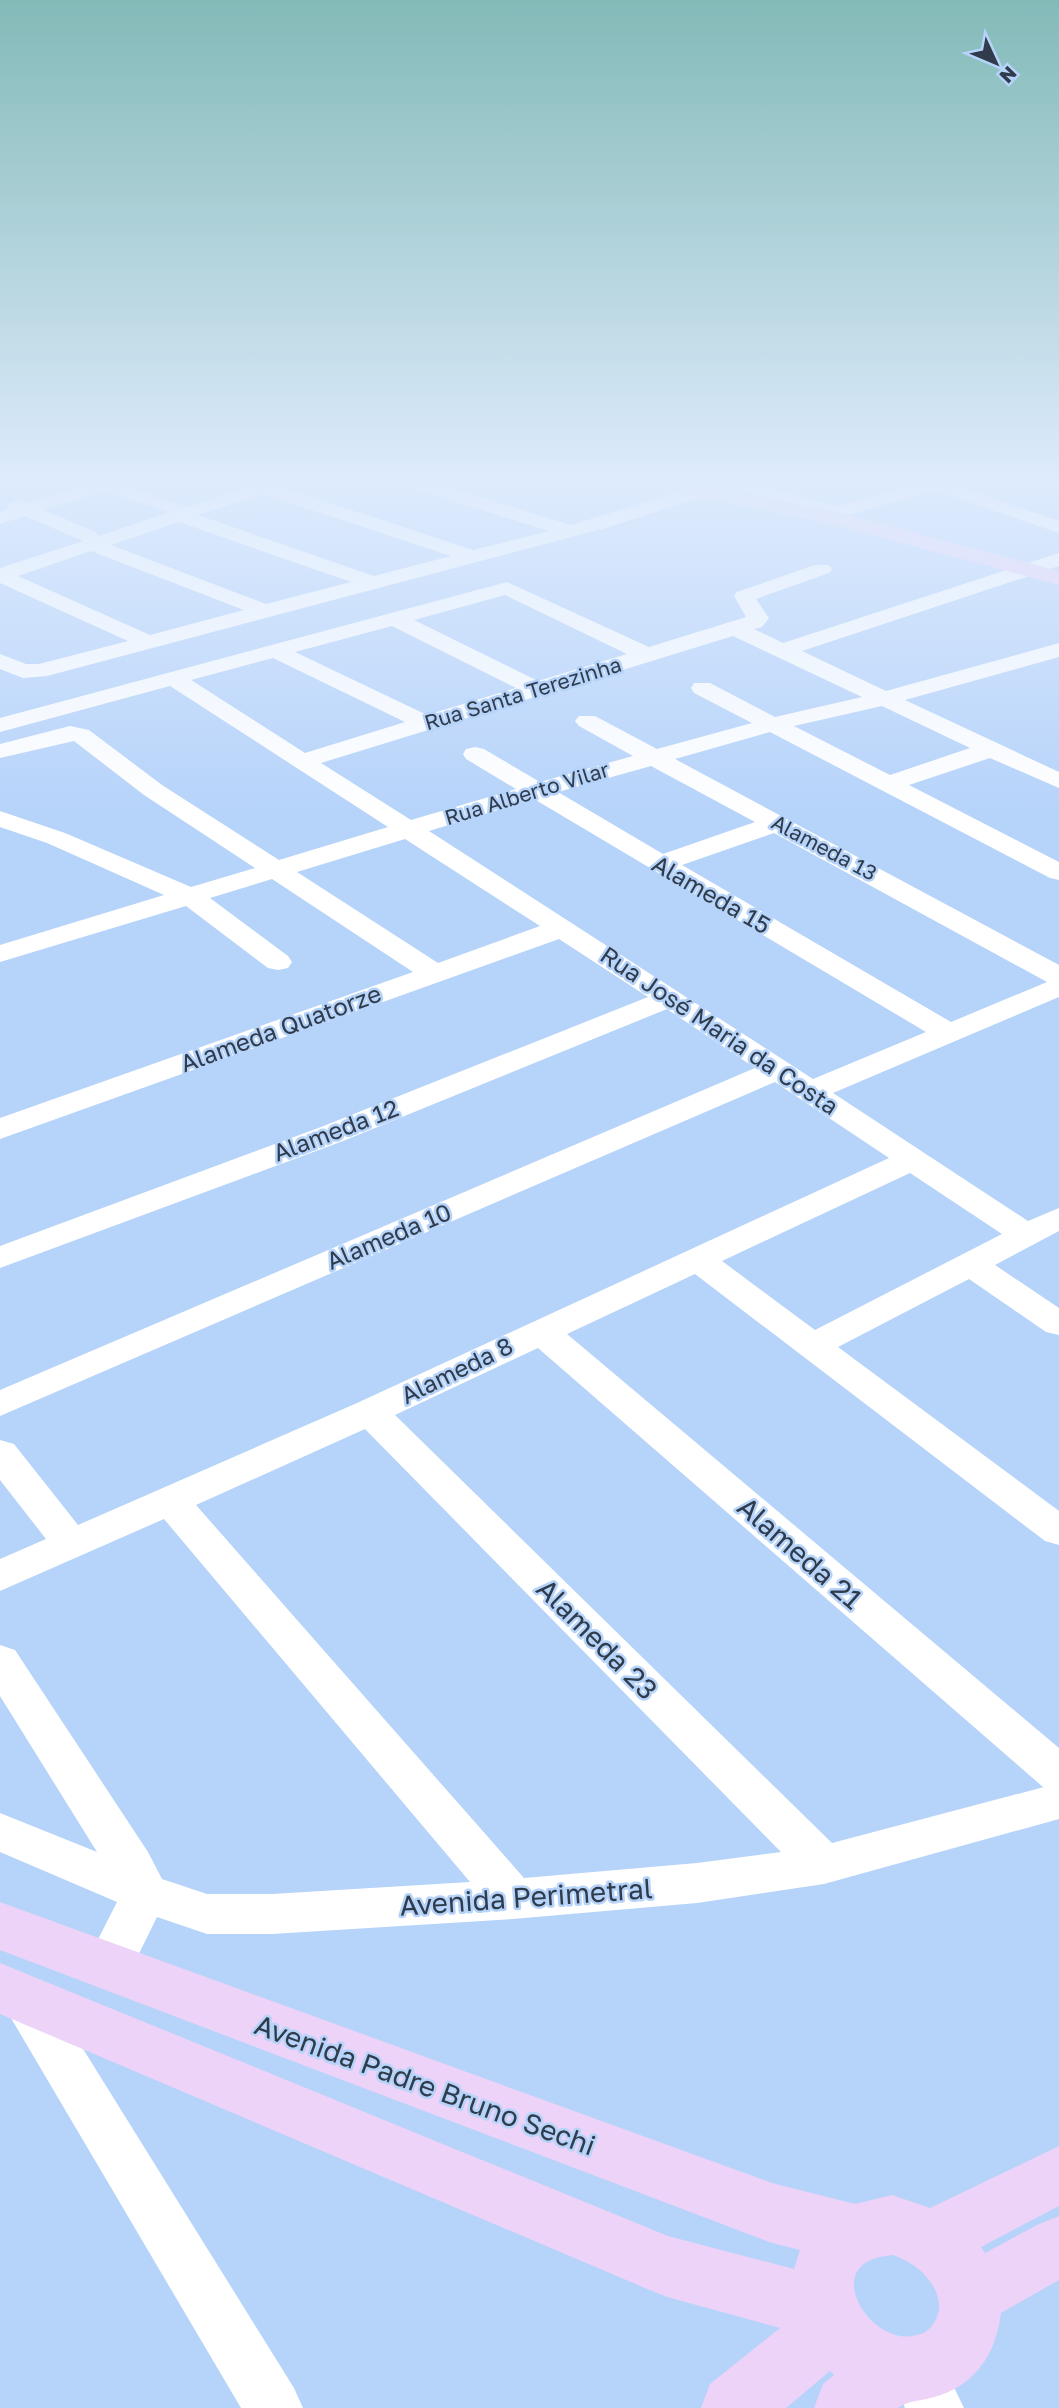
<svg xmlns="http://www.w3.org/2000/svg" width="1059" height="2408" font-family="'Golos Text',sans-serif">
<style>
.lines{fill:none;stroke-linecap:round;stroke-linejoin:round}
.minor{fill:#fff;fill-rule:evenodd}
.major{fill:#ecd3f7;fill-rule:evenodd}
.labels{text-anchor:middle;stroke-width:5;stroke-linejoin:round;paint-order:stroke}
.far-street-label{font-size:21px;fill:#303c4b;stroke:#b6d3fa}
.street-label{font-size:24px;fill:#303c4b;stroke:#b6d3fa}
.near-street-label{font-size:28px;fill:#303c4b;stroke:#b6d3fa}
</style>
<rect width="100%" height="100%" fill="#b6d3fa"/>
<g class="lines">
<g class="minor">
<path d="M111,477h27l-2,4 -14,4 65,22 89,-30h27l-2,4 -19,6 191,63 76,-19 -160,-50 -2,-4h28l156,48 130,-40 9,6 -2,4 -99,32 -562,149 -24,2 -23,-9v-15l26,10h13l89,-23 -128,-58v-15l83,-27 -58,-25 -25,8v-12l9,-3 -2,-3 3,-4 7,-2 10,3 63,-20 2,-3zM103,491l67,21 -71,24 -3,-4 -52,-22zM263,494l188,62 -77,20 -176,-61zM179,522l172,60 -85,22 -155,-59zM91,551l153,59 -94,25 -132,-59z"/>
<path d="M705,477h29l103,29 102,-29h28l-2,4 -12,3 106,37v12l-125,-43 -109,32 -7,-2 -3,-4 3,-3 -111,-32z"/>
<path d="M1059,553v13l-257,85 84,40 173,-48v14l-154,43 154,72v16l-69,-30 -81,27 150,77v18l-9,-2 -280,-146 -95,27 384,206v32l-226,96 195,128 31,-13v23l-64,34 64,43v27l-13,-3 -77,-53 -131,68 221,164v34l-14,-4 -350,-267 -128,60 492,414v71l-235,65 -127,19 -184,16 -241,15h-65l-50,-17 -31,63 -17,6 -17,-6 -7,-15 32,-63 -117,-50v-39l97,39 -97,-156v-51l15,5 133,202 14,27 45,15h65l198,-12 -306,-363 -164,72v-32l46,-20 -46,-59v-40l14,4 64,81 279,-122 532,-245 -114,-76 -775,334v-26l755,-322 -88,-59 -324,132 -343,127v-22l321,-119 327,-130 -89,-58 -559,200v-21l413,-146 -141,-93 -62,19 78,58 4,6 -4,6 -10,2 -10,-2 -82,-62 -186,56v-17l164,-50 -117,-52 -47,-16v-16l65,22 126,54 64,-19 -111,-73 -70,-54 -74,17v-14l70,-18 19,4 73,55 117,75 109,-33 -218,-141 -170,46v-14l507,-136 142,65 97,-30 -12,-21 3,-4 78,-27h14l3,4 -3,4 -73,26 13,19 -7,9 -8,2 29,14zM505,595l122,59 -89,27 -124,-61zM392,626l124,62 -89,27 -132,-63zM733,636l129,61 -87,20 -65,-34h-16l-3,5 3,5 58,30 -95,26 -62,-33h-16l-4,5 4,5 54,30 -93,26 -56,-33 -9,-2 -9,2 -3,5 3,5 50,30 -105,31 -90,-57zM273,658l132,64 -100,31 -114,-73zM882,706l88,42 -80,27 -96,-49zM651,766l104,56 -92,32 -105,-62zM534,799l392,233 -113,47 -384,-248zM774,833l273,149 -96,40 -269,-157zM405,839l135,87 -102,37 -141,-91zM910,1173l92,61 -187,96 -93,-69zM538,1348l505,439h1l-212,56 -437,-428zM365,1429l416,423 -84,11 -173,15 -328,-373z"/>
<path d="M25,1976l17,7 252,405 9,20h-62l-233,-395 -8,-15 8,-15z"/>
<path d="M916,2342l20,8 28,58h-59l-17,-38 8,-20z"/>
</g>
<g class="major">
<path d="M620,477h42l163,32 234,62v14l-236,-63 -192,-39 -8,-1z"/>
<path d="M0,1902l772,281 83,21 37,-9 38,13 129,-62v60l-78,41 4,6 52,-28 22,-9v64l-58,33c-5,41 -26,73 -67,84 -12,4 -26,3 -36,11h-84l9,-24 11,-9 -4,-4 -44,37h-85l9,-24 70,-56 -113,-31 -22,-9 -645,-274v-51l668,273 126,33 6,-19 -28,-7 -772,-293zM892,2255c28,7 63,43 39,72 -6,7 -11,7 -19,9 -39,7 -83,-58 -41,-76 6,-3 14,-4 21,-5z"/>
</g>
</g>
<linearGradient id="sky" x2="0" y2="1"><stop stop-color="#83bab8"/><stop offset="0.59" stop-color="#deebfd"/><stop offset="1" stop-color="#deebfd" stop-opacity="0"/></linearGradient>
<rect width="1059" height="814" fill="url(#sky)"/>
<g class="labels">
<g class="far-street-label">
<text transform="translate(523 694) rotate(-17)" y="7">Rua Santa Terezinha</text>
<text transform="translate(527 794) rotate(-17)" y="7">Rua Alberto Vilar</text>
<text transform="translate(824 848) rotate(28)" y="7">Alameda 13</text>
</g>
<g class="street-label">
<text transform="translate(711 895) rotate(30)" y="8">Alameda 15</text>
<text transform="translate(281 1029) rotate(-20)" y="8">Alameda Quatorze</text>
<text transform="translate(719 1031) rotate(34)" y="8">Rua José Maria da Costa</text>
<text transform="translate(336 1131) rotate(-21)" y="8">Alameda 12</text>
<text transform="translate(389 1237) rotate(-23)" y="8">Alameda 10</text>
<text transform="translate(457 1371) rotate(-26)" y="8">Alameda 8</text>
</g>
<g class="near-street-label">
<text transform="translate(800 1553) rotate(41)" y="10">Alameda 21</text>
<text transform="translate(597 1639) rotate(45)" y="10">Alameda 23</text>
<text transform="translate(526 1897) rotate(-4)" y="10">Avenida Perimetral</text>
<text transform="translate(425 2085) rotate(20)" y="10">Avenida Padre Bruno Sechi</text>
</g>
</g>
<g transform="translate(996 63) rotate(134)" stroke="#b6d3fa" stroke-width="5" paint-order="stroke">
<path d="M0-5L12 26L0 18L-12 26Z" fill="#303c4b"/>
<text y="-10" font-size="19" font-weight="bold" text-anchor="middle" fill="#303c4b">N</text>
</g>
</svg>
